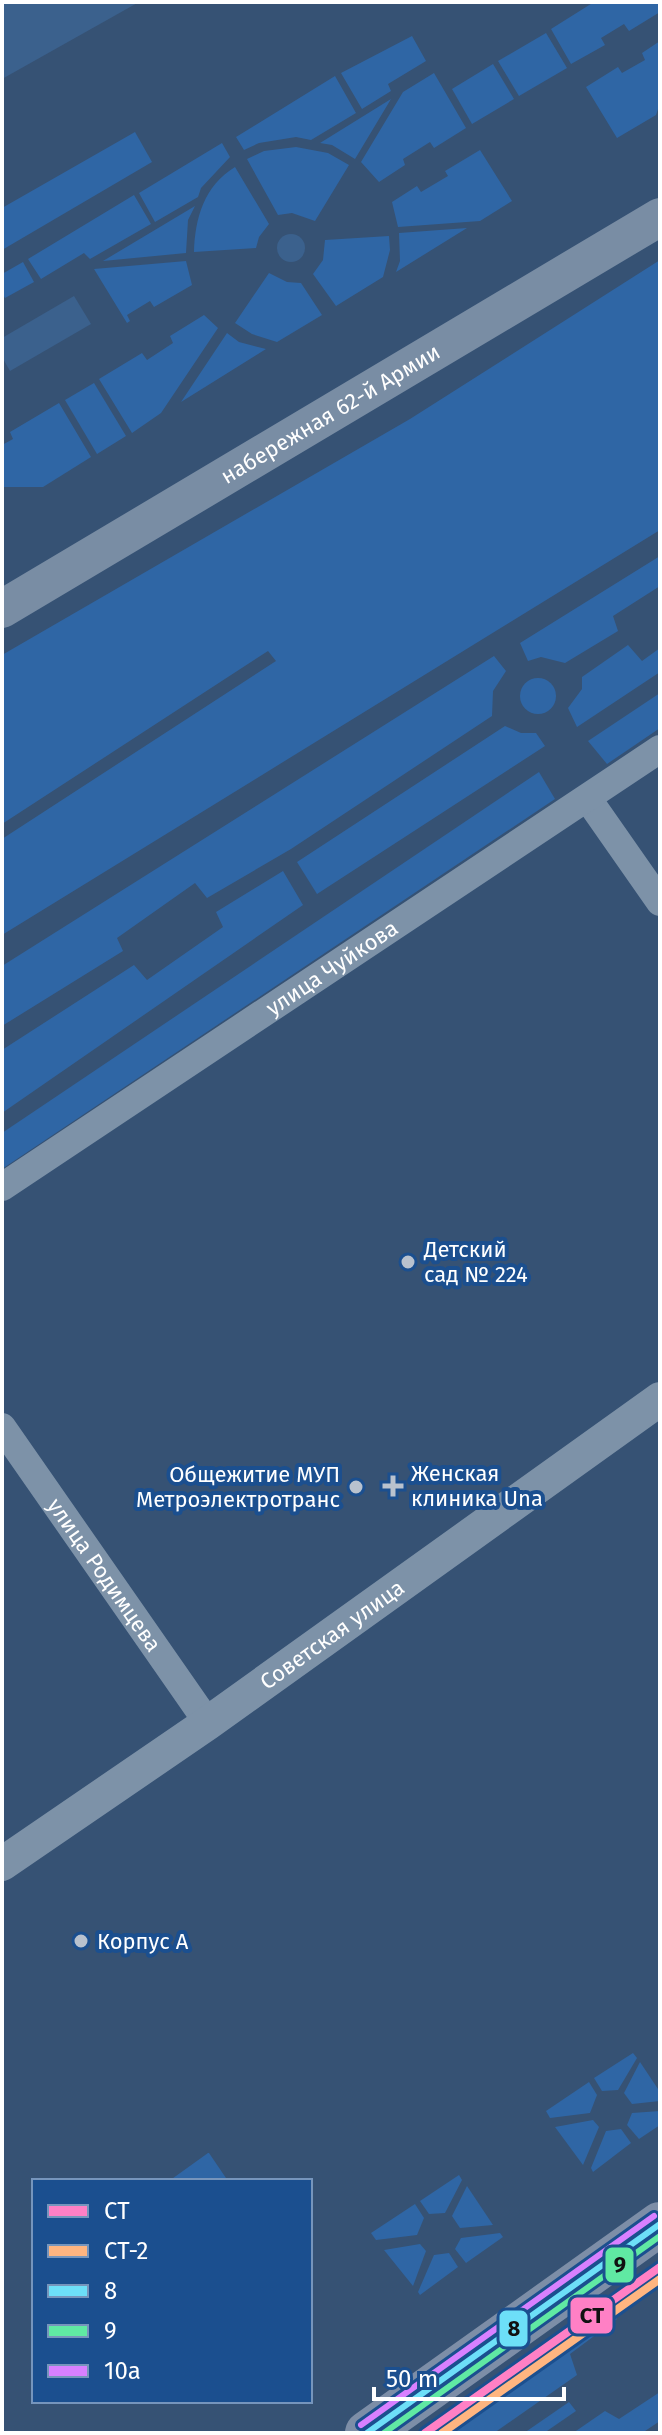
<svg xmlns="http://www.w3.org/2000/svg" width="662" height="2435" font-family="'Fira Sans',sans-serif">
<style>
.green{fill:#2f66a5}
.water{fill:#3b618d}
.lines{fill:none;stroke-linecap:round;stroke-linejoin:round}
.minor{stroke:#7d92a8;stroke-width:28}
.tertiary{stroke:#7d92a8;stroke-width:34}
.secondary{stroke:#798da4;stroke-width:38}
.primary{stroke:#7d8ea7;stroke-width:44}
.bus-1-casing{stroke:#1b4f8f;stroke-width:12}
.bus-2-casing{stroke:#1b4f8f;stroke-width:12}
.bus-3-casing{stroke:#1b4f8f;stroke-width:12}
.bus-1{stroke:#6ddff8;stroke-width:6}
.bus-2{stroke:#60e9a3;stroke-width:6}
.bus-3{stroke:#d880ff;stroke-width:6}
.rail-1-casing{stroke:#1b4f8f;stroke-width:14}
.rail-2-casing{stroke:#1b4f8f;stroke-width:14}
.rail-1{stroke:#ff80c5;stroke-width:8}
.rail-2{stroke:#ffb580;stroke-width:8}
.poi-dot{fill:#b9c2ce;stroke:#1b4f8f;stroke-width:3}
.labels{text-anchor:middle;stroke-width:8;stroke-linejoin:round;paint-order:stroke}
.street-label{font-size:22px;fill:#fff;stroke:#1b4f8f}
.poi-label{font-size:22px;fill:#fff;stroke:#1b4f8f;text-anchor:start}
.line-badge{stroke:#1b4f8f;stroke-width:3}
.pale-badge-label{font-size:22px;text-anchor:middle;font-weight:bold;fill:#111}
</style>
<rect width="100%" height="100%" fill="#365274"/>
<g class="green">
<path d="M594,2h66v10l-31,19 -5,-7 -23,14 4,7 -34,19 -20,-35z"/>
<path d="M546,33l21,35 -48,28 -21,-35z"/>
<path d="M412,36l14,25 -38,23 3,7 -29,18 -21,-36z"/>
<path d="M660,41v62l-4,12 -39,23 -31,-51 32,-20 4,6 23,-13 -3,-7z"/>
<path d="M493,64l21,35 -42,25 -20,-35z"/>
<path d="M434,73l32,55 -32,20 -4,-6 -27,17 2,6 -26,17 -18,-20 42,-70z"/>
<path d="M335,76l21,37 -45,27 -15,-3 -37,6 -15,7 -8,-13z"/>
<path d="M391,99l-36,60 -23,-14 -12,-2z"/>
<path d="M135,132l17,30 -150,88v-42z"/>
<path d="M222,143l8,14 -29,31 -3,9 -43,25 -16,-29z"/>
<path d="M296,147l32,6 21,12 -34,56 -23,-8 -14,2 -31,-56 17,-8z"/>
<path d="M480,150l32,51 -32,20 -82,6 -6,-25 25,-16 4,6 27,-16 -3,-5z"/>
<path d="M235,167l34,57 -10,13 -3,11 -62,4c1,-34 10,-66 41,-85z"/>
<path d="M134,195l17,29 -61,35 -6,-6 -43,26 -13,-20z"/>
<path d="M195,206l-7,14 -2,33 -83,8z"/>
<path d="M467,228l-71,44 4,-11 -1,-28z"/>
<path d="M389,236l1,14 -7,27 -47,29 -23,-32 10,-14 2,-20z"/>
<path d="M660,260v270l-658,405v-96l274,-178 -8,-10 -266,173v-169l408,-236z"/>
<path d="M186,261l6,24 -38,22 -4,-6 -23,14 3,6 -3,2 -33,-54z"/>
<path d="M23,262l11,20 -29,16 -3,-5v-19z"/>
<path d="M269,273l18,9 14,1 21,32 -45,27 -25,-8 -17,-11z"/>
<path d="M204,315l14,13 -57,85 -29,20 -33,-54 43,-26 5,7 26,-17 -3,-7z"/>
<path d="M227,333l12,9 27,7 -85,53z"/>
<path d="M94,383l32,53 -29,18 -32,-54z"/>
<path d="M59,403l32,54 -48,30h-41v-42l11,-6 -3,-7z"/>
<path d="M660,556v30l-47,30 5,15 -53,32 -24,-6 -13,4 -8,-18z"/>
<path d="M628,645l14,16 18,-13v24l-83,55 -9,-19 14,-19v-12z"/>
<path d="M494,656l12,15 -13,20 -1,25 -201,133 -84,49 -12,-15 -78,55 6,13 -121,75v-60z"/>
<circle cx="538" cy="696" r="18"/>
<path d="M660,693v35l-53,36 -19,-23z"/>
<path d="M505,726l16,7h15l9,13 -228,148 -20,-32z"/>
<path d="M539,772l16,27 -553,370v-36z"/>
<path d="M283,871l20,34 -301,208v-63l132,-85 13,15 76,-53 -7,-15z"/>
<path d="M633,2053l4,5 -19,32 -16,1 -8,-13z"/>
<path d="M640,2062l20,30v9l-28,3 -8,-11z"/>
<path d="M589,2082l8,13 -7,18 -40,5 -4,-7z"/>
<path d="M660,2111v14l-21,14 -12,-14 5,-12z"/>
<path d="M593,2120l6,7 -16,38 -28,-38z"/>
<path d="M621,2129l10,14 -38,29 -2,-4 15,-37z"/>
<path d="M209,2153l19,28h-59l39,-28z"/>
<path d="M459,2175l3,5 -17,33 -16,1 -9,-13z"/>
<path d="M467,2186l26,39 -33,3 -8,-12z"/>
<path d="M415,2204l9,14 -7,17 -41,5 -5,-7z"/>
<path d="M500,2233l3,4 -37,26 -11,-14 6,-11z"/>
<path d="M420,2244l6,7 -13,35 -29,-36z"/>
<path d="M449,2253l9,14 -38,28 -2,-3 16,-37z"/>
<path d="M607,2306l10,13 -47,35 7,21 -83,58h-74l94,-67z"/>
<path d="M660,2392v29l-18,12h-69l32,-22 14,8z"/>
<path d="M569,2402l7,9 -32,22h-20z"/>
</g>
<g class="water">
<path d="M2,2h137l-137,77z"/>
<circle cx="291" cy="248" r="14"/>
<path d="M74,296l17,28 -81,47 -8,-14v-19z"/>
</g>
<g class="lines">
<g class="minor">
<path d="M588,799l72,103"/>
<path id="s1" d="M2,1187l658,-438"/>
<path id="s2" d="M2,1427l206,296"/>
</g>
<path class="tertiary" id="s3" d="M2,1864l206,-141 452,-324"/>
<path class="secondary" id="s4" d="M2,609l658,-392"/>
<path class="primary" d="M367,2433l293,-209"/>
<defs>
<path id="bus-1" d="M367,2433l293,-209"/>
<path id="bus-2" d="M384,2433l276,-197"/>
<path id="bus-3" d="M361,2425l293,-209"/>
</defs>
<use href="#bus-1" class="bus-1-casing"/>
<use href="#bus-2" class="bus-2-casing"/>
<use href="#bus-3" class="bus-3-casing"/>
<use href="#bus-1" class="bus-1"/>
<use href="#bus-2" class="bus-2"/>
<use href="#bus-3" class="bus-3"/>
<defs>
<path id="rail-1" d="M425,2433l235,-166"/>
<path id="rail-2" d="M442,2433l218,-154"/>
</defs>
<use href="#rail-1" class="rail-1-casing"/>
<use href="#rail-2" class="rail-2-casing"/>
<use href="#rail-1" class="rail-1"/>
<use href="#rail-2" class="rail-2"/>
</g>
<g class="poi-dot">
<circle cx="408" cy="1262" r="8"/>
<path d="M389 1474h8v8h8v8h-8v8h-8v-8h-8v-8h8z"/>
<circle cx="356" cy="1487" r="8"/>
<circle cx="81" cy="1941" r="8"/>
</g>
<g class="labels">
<g class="street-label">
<text dy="8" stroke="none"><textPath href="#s4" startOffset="382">набережная 62-й Армии</textPath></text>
<text dy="8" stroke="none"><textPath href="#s1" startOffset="396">улица Чуйкова</textPath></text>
<text dy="8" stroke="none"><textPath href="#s2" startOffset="180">улица Родимцева</textPath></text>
<text dy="8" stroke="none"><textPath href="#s3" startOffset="402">Советская улица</textPath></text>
</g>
<g class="poi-label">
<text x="424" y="1257">Детский<tspan x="424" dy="25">сад № 224</tspan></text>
<text x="411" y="1481">Женская<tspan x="411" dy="25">клиника Una</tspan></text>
<text x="340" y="1482" text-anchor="end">Общежитие МУП<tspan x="340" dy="25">Метроэлектротранс</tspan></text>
<text x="97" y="1949">Корпус А</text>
</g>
</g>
<g class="line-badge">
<rect x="604" y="2246" width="31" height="38" rx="8" fill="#60e9a3"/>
<rect x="569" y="2296" width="45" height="39" rx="8" fill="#ff80c5"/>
<rect x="498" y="2309" width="31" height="39" rx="8" fill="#6ddff8"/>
</g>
<g class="pale-badge-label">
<text x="620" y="2272">9</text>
<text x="592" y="2323">СТ</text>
<text x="514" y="2336">8</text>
</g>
<rect width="662" height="2435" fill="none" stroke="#ffffff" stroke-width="8"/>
<rect x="32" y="2179" width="280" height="224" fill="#1b4f8f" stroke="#7695bc" stroke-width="2"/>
<rect x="48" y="2205" width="40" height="12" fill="#ff80c5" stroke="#7695bc" stroke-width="2"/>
<text x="104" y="2219" font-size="24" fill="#ffffff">СТ</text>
<rect x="48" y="2245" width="40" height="12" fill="#ffb580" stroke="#7695bc" stroke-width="2"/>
<text x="104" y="2259" font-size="24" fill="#ffffff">СТ-2</text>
<rect x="48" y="2285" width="40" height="12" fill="#6ddff8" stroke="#7695bc" stroke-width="2"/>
<text x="104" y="2299" font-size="24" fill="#ffffff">8</text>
<rect x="48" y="2325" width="40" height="12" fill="#60e9a3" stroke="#7695bc" stroke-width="2"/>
<text x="104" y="2339" font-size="24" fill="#ffffff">9</text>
<rect x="48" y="2365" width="40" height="12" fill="#d880ff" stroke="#7695bc" stroke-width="2"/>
<text x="104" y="2379" font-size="24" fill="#ffffff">10а</text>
<path d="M374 2387v12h190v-12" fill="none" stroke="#ffffff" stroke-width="4"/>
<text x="386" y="2387" font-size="24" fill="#ffffff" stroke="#1b4f8f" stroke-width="6" paint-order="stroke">50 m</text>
</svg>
